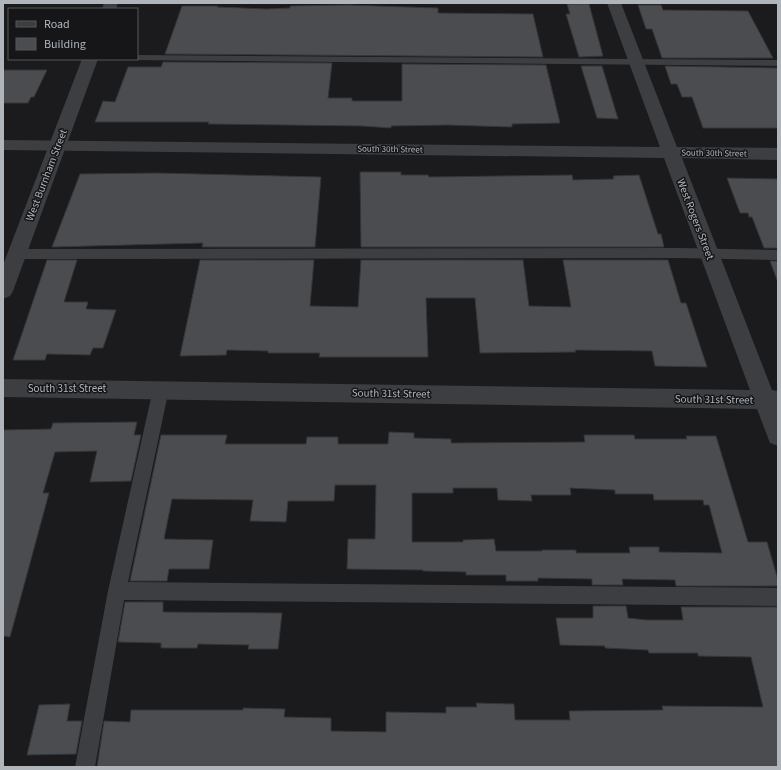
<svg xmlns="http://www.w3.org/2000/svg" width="781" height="770" font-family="'Source Sans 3',sans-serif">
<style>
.building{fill:#4a4c4f;stroke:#353639;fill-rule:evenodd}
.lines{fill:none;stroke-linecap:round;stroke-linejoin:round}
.service{fill:#3c3e42;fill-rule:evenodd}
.minor{fill:#3c3e42;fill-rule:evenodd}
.tertiary{fill:#3c3e42;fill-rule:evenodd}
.labels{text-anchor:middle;stroke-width:3;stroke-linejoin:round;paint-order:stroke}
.far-street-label{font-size:9px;fill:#afb5bb;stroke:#161618}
.street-label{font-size:11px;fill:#afb5bb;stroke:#161618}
</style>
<rect width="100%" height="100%" fill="#1b1b1d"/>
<g class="building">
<path d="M567,4h22l14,52 -24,1 -13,-43h4z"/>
<path d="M347,5l91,3v5l95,1 10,43 -378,-3 17,-48h36l-1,1 50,2 23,-1v-2z"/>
<path d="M638,5h23l2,5 85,1 25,47h-111l-10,-29h-6z"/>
<path d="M163,62l169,1 -4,35h24v3h50v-37l144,1 14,58 -48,1v3l-64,-2 -57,1v2l-29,-2 -154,-2 1,-2h-114l8,-21 12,1 13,-35h33z"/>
<path d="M581,66h21l16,53 -21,-1z"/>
<path d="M665,66l113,2v60h-75l-11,-31h-10l-5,-13h-6z"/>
<path d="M3,70h44l-13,27h-3l-3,6h-25z"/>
<path d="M360,172h41v3h27l1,2 143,-2 1,5 41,-1 -1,-3 26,-1 19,59h3l3,13h-303z"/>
<path d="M157,173l164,4 -6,70h-113l1,-4 -151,4 28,-73z"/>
<path d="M727,178l51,1v69h-14l-12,-31h-3l-1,-4h-8z"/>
<path d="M47,260h30l-13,42h24l-2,7 30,1 -13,38h-10l-3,7 -43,-1 -2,6h-32z"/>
<path d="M200,260h114l-4,46 48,1 3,-47h162l6,46 42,1 -8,-47h105l13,43h5l21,64 -52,-1 -3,-15 -77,-1 1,2 -96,1 -5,-55h-49l2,59h-109l1,-4h-52v-2l-41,-1 -1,5 -46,1z"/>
<path d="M770,261h8v19h-1z"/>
<path d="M137,422l-3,13h7l-10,46 -41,1 7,-31 -42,1 -12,41h6l-39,144 -7,-1v-206l48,-1 2,-6z"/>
<path d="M389,432l25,1v5l37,1v4l134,-1 -1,-7h50l1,4h52l-1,-3h30l32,106h19l11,38v6h-102l-1,-6 -53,-1 1,6h-31v-6l-54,-1v3h-32v-6h-40v-3l-43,-1v-1l-76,-1 1,-30h27l1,-54h-41l-1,16h-46l-2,21 -36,-1 3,-21 -81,-1 -8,40 49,1 -4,29h-40l-2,12h-37l31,-146h66l-2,9h81l1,-7h31v7h50zM453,488h44l1,12 34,1 -1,-6h40l-1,-7 45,2v4h38l1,6h49l1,5h5l13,48 -63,-1v-5h-30l1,6h-54v-3h-34v1h-46l-2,-12 -31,1v2h-51v-49h41z"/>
<path d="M125,602h38v10l119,1 -4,36h-30l1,-4 -51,-1 -1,4h-36v-5l-43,-1z"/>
<path d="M593,606h33l2,12 18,2h37l-2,-13h97v160h-681l7,-46 26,1 1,-12h112v-2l42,1 -1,8 47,1v13l55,1v-20l60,1v-6h31l-1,-4 38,1 1,16h55l-1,-9 94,-1 -1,-4 101,1 -12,-50 -53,-1v-3h-49l-1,-3 -43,-2v-2l-45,-1 -4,-27h37z"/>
<path d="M70,704l-3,17h15l-6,33 -49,1 12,-50z"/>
</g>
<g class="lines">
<g class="service">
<path d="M137,55l641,5v6l-645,-6v-1h4z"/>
<path d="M679,248l99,2v10l-99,-2 -663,1 -5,-2 -2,-3 2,-3 5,-2z"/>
<path d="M161,383l5,2 3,4 -41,193 650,6v18l-654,-6 -29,167h-20l33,-176 45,-202 3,-4z"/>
</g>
<path class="minor" d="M607,3h14l56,144 101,1v12l-96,-2 90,232 6,1v55l-8,-3 -13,-34 -754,-12v-18l747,11 -86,-232 -661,-8v-10l657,7z"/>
<g class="tertiary">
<path d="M104,3h14l-2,6h-14z"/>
<path d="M82,59h16l-85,232 -3,5 -7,3v-34z"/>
</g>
</g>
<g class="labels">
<g class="far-street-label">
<text transform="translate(390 149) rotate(1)" y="3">South 30th Street</text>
<text transform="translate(714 153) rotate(1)" y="3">South 30th Street</text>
</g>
<g class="street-label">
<text transform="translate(46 175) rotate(-69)" y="4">West Burnham Street</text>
<text transform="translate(696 219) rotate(69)" y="4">West Rogers Street</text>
<text x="67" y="392">South 31st Street</text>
<text transform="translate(391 393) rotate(1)" y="4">South 31st Street</text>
<text transform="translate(714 399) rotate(1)" y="4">South 31st Street</text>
</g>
</g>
<rect width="781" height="770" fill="none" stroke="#afb5bb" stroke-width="8"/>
<rect x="8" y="8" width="130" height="52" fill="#161618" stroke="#535659"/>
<rect x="16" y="21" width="20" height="6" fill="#3c3e42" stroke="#535659"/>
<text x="44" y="28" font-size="12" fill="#afb5bb">Road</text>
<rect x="16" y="38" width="20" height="12" fill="#4a4c4f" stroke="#535659"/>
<text x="44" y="48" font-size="12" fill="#afb5bb">Building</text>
</svg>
